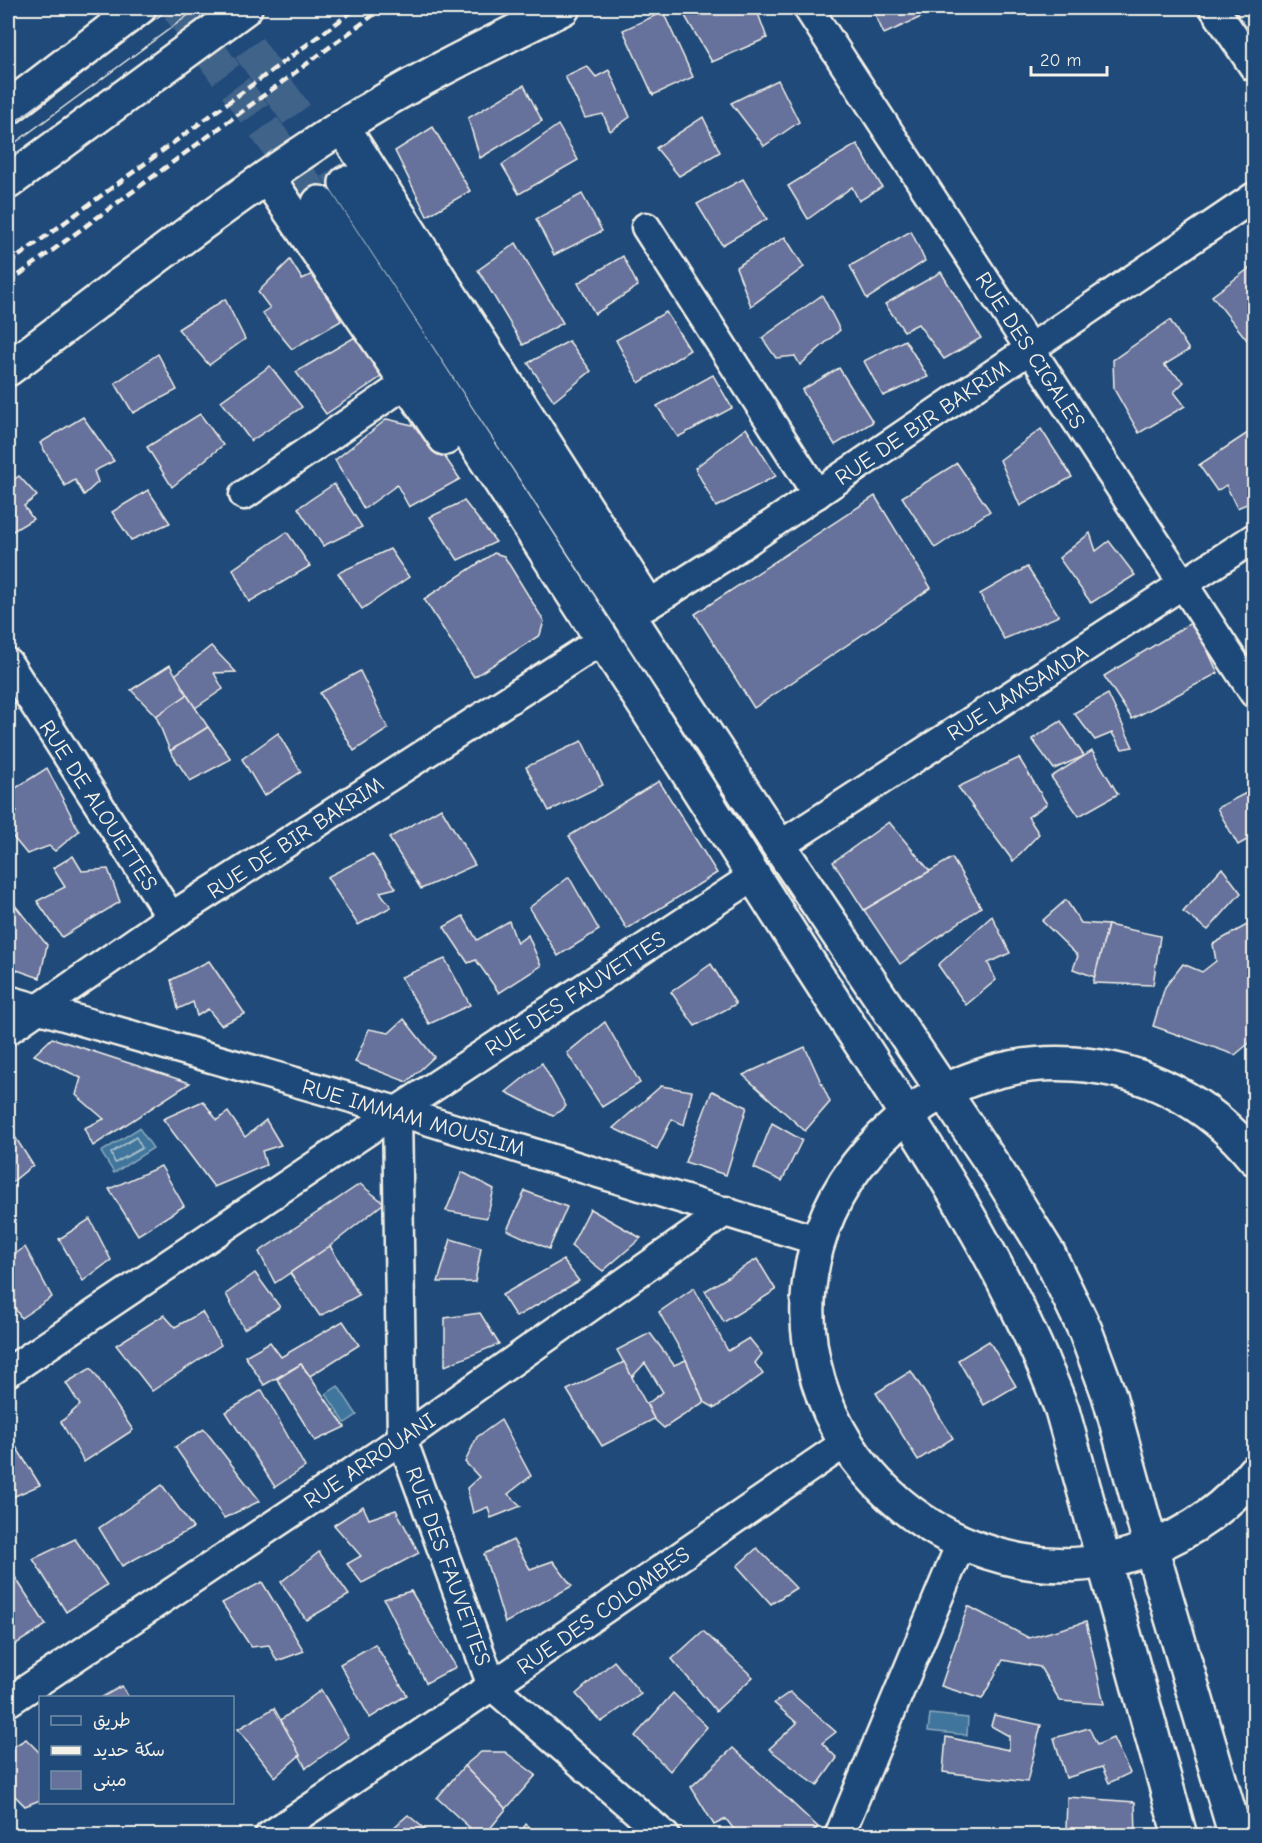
<svg xmlns="http://www.w3.org/2000/svg" width="1262" height="1843" font-family="'Comic Neue','Playpen Sans Arabic',sans-serif">
<style>
.water{fill:#41769d;stroke:#89a7bb;stroke-width:1.5}
.lines{fill:none;stroke-linecap:round;stroke-linejoin:round}
.shore{stroke:#acc0ca;stroke-width:1.5}
.building{fill:#66719c;stroke:#f4f1e8;stroke-width:1.5}
.secondary-tunnel{stroke:#3f638a;stroke-width:33;stroke-dasharray:33 16;stroke-linecap:butt}
.street-casing{stroke:#f4f1e8;stroke-width:33}
.secondary-casing{stroke:#f4f1e8;stroke-width:38}
.primary-casing{stroke:#f4f1e8;stroke-width:38}
.street{stroke:#1f4a7a;stroke-width:28}
.secondary{stroke:#1f4a7a;stroke-width:33}
.primary{stroke:#1f4a7a;stroke-width:33}
.tram{stroke:#f4f1e8;stroke-width:1.5}
.rail{stroke:#f4f1e8;stroke-width:4.5;stroke-dasharray:9 4.5;stroke-linecap:butt}
.labels{text-anchor:middle;stroke-width:4.5;stroke-linejoin:round;paint-order:stroke}
.street-label{font-size:22px;fill:#f4f1e8;stroke:#1f4a7a}
</style>
<rect width="100%" height="100%" fill="#1f4a7a"/>
<filter id="ink" filterUnits="userSpaceOnUse"><feTurbulence type="fractalNoise" baseFrequency=".0167" numOctaves="2"/><feDisplacementMap in="SourceGraphic" scale="12" xChannelSelector="R" yChannelSelector="G"/><feConvolveMatrix kernelMatrix="1 2 1 2 8 2 1 2 1" color-interpolation-filters="sRGB"/></filter>
<g filter="url(#ink)">
<g class="water">
<path d="M139,1128l14,20 -39,25 -13,-21z"/>
<path d="M338,1386l19,29 -12,8 -19,-29z"/>
<path d="M930,1714l38,4 -1,17 -39,-4z"/>
</g>
<g class="lines">
<path class="shore" d="M136,1137l6,11 -27,15 -4,-10z"/>
</g>
<g class="building">
<path d="M691,8h65l11,30 -55,24 -30,-51z"/>
<path d="M872,8h69l-57,26z"/>
<path d="M663,12l30,65 -40,18 -30,-65z"/>
<path d="M587,66l9,11 13,-7 21,47 -20,14 -7,-17 -18,4 -20,-42z"/>
<path d="M778,80l21,42 -35,24 -33,-43z"/>
<path d="M524,85l18,36 -62,37 -12,-40z"/>
<path d="M703,117l17,35 -41,24 -23,-28z"/>
<path d="M558,125l20,35 -59,34 -17,-29z"/>
<path d="M433,127l37,64 -43,25 -32,-65z"/>
<path d="M857,144l25,43 -23,14 -7,-14 -44,32 -20,-33z"/>
<path d="M743,179l24,40 -45,26 -25,-41z"/>
<path d="M582,194l20,37 -48,24 -18,-36z"/>
<path d="M911,231l14,30 -58,38 -17,-33z"/>
<path d="M785,237l19,30 -53,39 -15,-39z"/>
<path d="M516,243l47,80 -40,22 -45,-75z"/>
<path d="M623,256l15,30 -43,28 -17,-31z"/>
<path d="M290,260l12,19 15,-7 24,49 -49,28 -30,-36 8,-5 -12,-16z"/>
<path d="M1251,267l3,5v62l-7,6 -35,-44z"/>
<path d="M941,272l40,66 -37,21 -26,-35 -14,7 -19,-27z"/>
<path d="M822,295l18,35 -40,35 -5,-9 -19,2 -14,-20z"/>
<path d="M225,299l20,40 -36,26 -31,-36z"/>
<path d="M666,312l24,38 -51,33 -23,-43z"/>
<path d="M1170,320l19,30 -25,15 20,17 -10,10 11,14 -46,27 -25,-44 -1,-29z"/>
<path d="M360,334l24,41 -58,39 -30,-42z"/>
<path d="M905,340l23,37 -45,19 -19,-35z"/>
<path d="M569,341l22,30 -37,30 -26,-38z"/>
<path d="M158,354l19,36 -44,23 -18,-30z"/>
<path d="M270,366l32,41 -51,34 -30,-40z"/>
<path d="M839,368l34,54 -38,23 -33,-55z"/>
<path d="M713,375l19,33 -54,29 -21,-31z"/>
<path d="M200,414l23,31 -51,42 -25,-40z"/>
<path d="M83,417l31,44 -20,10 4,11 -14,13 -9,-15 -10,6 -25,-43z"/>
<path d="M387,419l38,9 35,51 -51,28 -12,-22 -33,24 -29,-49z"/>
<path d="M746,428l30,48 -60,31 -21,-39z"/>
<path d="M1041,429l31,48 -52,29 -20,-46z"/>
<path d="M1254,429v72l-17,7 -11,-23 -9,6 -18,-26z"/>
<path d="M957,463l33,48 -55,37 -33,-51z"/>
<path d="M19,476l18,20 -13,10 9,13 -25,15v-50z"/>
<path d="M334,484l28,43 -39,19 -25,-38z"/>
<path d="M148,490l22,33 -39,17 -19,-28z"/>
<path d="M875,496l56,92 -177,120 -59,-94z"/>
<path d="M464,501l32,41 -38,18 -28,-43z"/>
<path d="M287,532l23,34 -61,36 -16,-33z"/>
<path d="M1090,533l6,18 13,-10 26,34 -44,28 -32,-45z"/>
<path d="M390,549l19,28 -47,32 -24,-36z"/>
<path d="M494,553l10,3 40,65 -4,14 -66,42 -50,-78z"/>
<path d="M1027,567l32,49 -55,23 -24,-45z"/>
<path d="M1194,621l24,52 -86,46 -28,-43z"/>
<path d="M211,646l25,26 -22,1 9,16 -28,19 -20,-33z"/>
<path d="M170,665l17,30 -31,21 -25,-26z"/>
<path d="M360,671l28,58 -34,22 -34,-58z"/>
<path d="M1108,694l25,53 -11,2 -10,-16 -17,7 -21,-27z"/>
<path d="M187,695l21,32 -38,24 -14,-35z"/>
<path d="M1061,721l23,35 -30,13 -22,-30z"/>
<path d="M208,727l23,32 -41,22 -20,-30z"/>
<path d="M278,733l23,39 -37,24 -22,-37z"/>
<path d="M582,741l21,44 -54,26 -23,-44z"/>
<path d="M1092,751l26,43 -39,22 -28,-39z"/>
<path d="M1019,758l28,46 -19,13 11,17 -26,27 -55,-74z"/>
<path d="M47,768l32,63 -24,20 -6,-5 -22,8 -19,-23v-15l9,-4 -9,-11v-8z"/>
<path d="M659,781l58,92 -90,56 -58,-93z"/>
<path d="M1254,789v47l-16,9 -21,-37z"/>
<path d="M441,808l34,57 -54,24 -32,-51z"/>
<path d="M889,822l41,49 -66,39 -31,-48z"/>
<path d="M372,854l24,34 -16,4 11,15 -33,18 -31,-48z"/>
<path d="M73,856l9,15 26,-2 12,33 -58,35 -25,-36 28,-14 -12,-19z"/>
<path d="M952,858l29,49 -81,57 -36,-54z"/>
<path d="M1222,868l19,25 -33,37 -25,-18z"/>
<path d="M569,877l30,53 -41,26 -29,-48z"/>
<path d="M8,900l6,4 33,41 -7,33 -32,-11z"/>
<path d="M1066,900l15,23 27,2 -13,52 -22,-8 5,-13 -36,-35z"/>
<path d="M463,916l14,24 32,-19 8,22 11,-8 13,31 -42,27 -23,-33 -8,3 -24,-36z"/>
<path d="M992,916l18,37 -22,10 8,17 -30,25 -28,-40z"/>
<path d="M1254,921v118l-19,16 -82,-29 12,-39 18,-23 19,8 14,-11 -3,-17z"/>
<path d="M1108,925l52,11 -7,49 -60,-2z"/>
<path d="M445,959l25,46 -41,19 -28,-47z"/>
<path d="M209,961l36,53 -24,11 -13,-16 -11,7 -4,-14 -15,7 -7,-29z"/>
<path d="M711,964l25,40 -41,22 -24,-34z"/>
<path d="M404,1019l30,38 -27,25 -52,-20 14,-33 20,4z"/>
<path d="M605,1022l35,61 -38,24 -35,-54z"/>
<path d="M52,1038l138,45 -97,63 -9,-18 20,-9 -28,-24 5,-17 -47,-23z"/>
<path d="M805,1047l25,55 -25,29 -62,-56z"/>
<path d="M542,1063l24,43 -13,10 -47,-24z"/>
<path d="M661,1086l31,5 -8,34 -12,-6 -15,30 -44,-21z"/>
<path d="M712,1091l35,16 -21,68 -41,-13z"/>
<path d="M203,1101l14,19 11,-8 17,25 21,-17 15,25 -19,6 4,14 -52,22 -51,-68z"/>
<path d="M772,1123l30,17 -20,41 -28,-13z"/>
<path d="M8,1126l25,39 -21,17 -4,-9z"/>
<path d="M161,1166l23,40 -46,29 -29,-46z"/>
<path d="M462,1172l32,17 -7,29 -41,-7z"/>
<path d="M360,1184l24,19 -54,43 -55,37 -16,-31z"/>
<path d="M525,1191l42,16 -18,42 -42,-19z"/>
<path d="M590,1209l51,29 -38,33 -32,-25z"/>
<path d="M90,1219l21,41 -28,21 -24,-42z"/>
<path d="M451,1239l30,9 -6,34h-37z"/>
<path d="M330,1246l29,49 -39,21 -30,-43z"/>
<path d="M25,1247l27,50 -31,21 -13,-21v-38z"/>
<path d="M757,1259l19,31 -52,32 -19,-31z"/>
<path d="M563,1260l16,21 -63,36 -14,-22z"/>
<path d="M255,1273l25,34 -36,22 -18,-35z"/>
<path d="M694,1288l34,63 21,-13 13,16 -7,9 8,11 -48,34 -11,-6 -18,-42 -27,-48z"/>
<path d="M202,1312l19,33 -69,46 -36,-46 48,-30 11,12z"/>
<path d="M480,1313l19,31 -54,22v-48z"/>
<path d="M343,1321l16,24 -49,31 -9,-12 -37,21 -19,-29 25,-14 11,15z"/>
<path d="M650,1333l24,32 12,-5 18,42 -40,26 -10,-9 -7,-15 16,-12 -18,-29 -13,14 -15,-27z"/>
<path d="M989,1341l27,45 -32,19 -26,-45z"/>
<path d="M624,1362l30,57 -52,27 -35,-56z"/>
<path d="M301,1364l44,63 -30,14 -38,-62z"/>
<path d="M91,1368l42,62 -49,32 -23,-40 19,-17 -14,-22z"/>
<path d="M911,1371l42,67 -35,22 -42,-67z"/>
<path d="M262,1390l43,77 -30,20 -49,-75z"/>
<path d="M501,1420l30,56 -23,18 13,12 -30,12 -3,-11 -15,6 -6,-25 12,-11 -14,-15 12,-25z"/>
<path d="M204,1429l56,72 -36,17 -49,-71z"/>
<path d="M8,1434l32,51 -32,14z"/>
<path d="M162,1485l31,43 -71,38 -23,-38z"/>
<path d="M363,1506l6,13 27,-9 23,43 -57,30 -15,-19 14,-8 -27,-31z"/>
<path d="M75,1539l32,46 -41,27 -33,-53z"/>
<path d="M513,1540l17,29 23,-8 19,25 -67,37 -21,-69z"/>
<path d="M757,1548l39,40 -25,16 -34,-38z"/>
<path d="M319,1552l30,43 -43,25 -25,-38z"/>
<path d="M15,1577l31,48 -38,24v-67z"/>
<path d="M262,1582l42,69 -27,10 -8,-16 -18,2 -29,-44z"/>
<path d="M411,1591l45,76 -30,16 -42,-84z"/>
<path d="M968,1606l61,32 57,-16 18,82 -44,-3 -20,-34 -37,-7 -21,39 -41,-13z"/>
<path d="M703,1631l50,46 -37,34 -44,-52z"/>
<path d="M375,1644l32,51 -37,23 -30,-54z"/>
<path d="M614,1661l27,33 -40,28 -25,-28z"/>
<path d="M122,1686l7,12h-29z"/>
<path d="M321,1690l28,47 -43,31 -25,-48z"/>
<path d="M790,1692l46,40 -14,11 15,15 -20,28 -48,-37 28,-26 -23,-20z"/>
<path d="M673,1693l34,34 -37,44 -35,-35z"/>
<path d="M274,1708l26,47 -25,22 -37,-48z"/>
<path d="M994,1715l47,10 -14,57 -84,-10 3,-35 63,13v-14l-18,-10z"/>
<path d="M1089,1728l8,17 16,-7 17,35 -21,10 -7,-16 -36,11 -12,-40z"/>
<path d="M26,1739l14,14v47l-15,6 -17,-17v-39z"/>
<path d="M733,1748l85,79 -10,9h-69l-13,-17 -12,6 -23,-38z"/>
<path d="M481,1752h24l31,23 -30,34 -42,-43z"/>
<path d="M464,1766l42,43 -22,27h-5l-42,-38z"/>
<path d="M1067,1797l68,5 1,31 -70,-3z"/>
<path d="M408,1815l25,21h-49z"/>
<path d="M526,1824l14,12h-22z"/>
</g>
<g class="lines">
<g class="secondary-tunnel">
<path d="M178,8l141,195"/>
<path d="M220,8l126,175"/>
</g>
<defs>
<g id="street">
<path d="M808,8l446,685"/>
<path d="M1214,8l40,59"/>
<path d="M646,227l171,267"/>
<path d="M244,495l164,-113"/>
<path d="M648,605l80,-51 526,-357"/>
<path d="M8,663l163,254"/>
<path d="M779,846l475,-308"/>
<path d="M8,1000l389,111 422,130"/>
<path d="M8,1030l163,-113 415,-267"/>
<path d="M8,1372l389,-261"/>
<path d="M8,1702l394,-263 324,-228"/>
<path d="M269,1836l223,-150 353,-243"/>
<path d="M665,1836l-173,-150 -90,-247 -5,-328 357,-235"/>
<path d="M839,1836l122,-293"/>
</g>
<g id="secondary">
<path d="M8,108l131,-100"/>
<path d="M342,126l299,468"/>
<path d="M267,177l178,261"/>
<path d="M8,182l237,-174"/>
<path d="M346,183l433,663 220,328 50,81 36,75 24,65 42,152 85,289"/>
<path d="M319,203c161,247 322,494 479,743 95,150 201,297 264,464l118,426"/>
<path d="M1254,1158c-44,-55 -109,-90 -181,-94 -65,-4 -128,18 -177,60 -165,144 -84,396 126,437 85,16 180,-22 232,-89"/>
</g>
<path id="primary" d="M8,369c110,-82 219,-169 335,-243 70,-45 145,-81 220,-118"/>
</defs>
<use href="#street" class="street-casing"/>
<use href="#secondary" class="secondary-casing"/>
<use href="#primary" class="primary-casing"/>
<use href="#street" class="street"/>
<use href="#secondary" class="secondary"/>
<use href="#primary" class="primary"/>
<g class="tram">
<path d="M8,127l162,-119"/>
<path d="M8,148l190,-140"/>
</g>
<g class="rail">
<path d="M8,264l349,-256"/>
<path d="M8,283l375,-275"/>
</g>
</g>
</g>
<g class="labels">
<g class="street-label">
<text transform="translate(1031 350) rotate(57)" y="8">RUE DES CIGALES</text>
<text transform="translate(922 422) rotate(-34)" y="8">RUE DE BIR BAKRIM</text>
<text transform="translate(1017 692) rotate(-32)" y="8">RUE LAMSAMDA</text>
<text transform="translate(99 805) rotate(57)" y="8">RUE DE ALOUETTES</text>
<text transform="translate(295 837) rotate(-33)" y="8">RUE DE BIR BAKRIM</text>
<text transform="translate(575 993) rotate(-33)" y="8">RUE DES FAUVETTES</text>
<text transform="translate(414 1117) rotate(16)" y="8">RUE IMMAM MOUSLIM</text>
<text transform="translate(369 1460) rotate(-34)" y="8">RUE ARROUANI</text>
<text transform="translate(449 1566) rotate(70)" y="8">RUE DES FAUVETTES</text>
<text transform="translate(603 1610) rotate(-35)" y="8">RUE DES COLOMBES</text>
</g>
</g>
<rect width="1262" height="1843" fill="none" stroke="#1f4a7a" stroke-width="30"/>
<rect x="15" y="15" width="1232" height="1813" fill="none" stroke="#f4f1e8" stroke-width="2" filter="url(#ink)"/>
<rect x="39" y="1696" width="195" height="108" fill="#1f4a7a" stroke="#748da6" stroke-width="1.5"/>
<rect x="51" y="1716" width="30" height="9" fill="#1f4a7a" stroke="#748da6" stroke-width="1.5"/>
<text x="93" y="1726" font-size="18" fill="#f4f1e8">طريق</text>
<rect x="51" y="1746" width="30" height="9" fill="#f4f1e8" stroke="#748da6" stroke-width="1.5"/>
<text x="93" y="1756" font-size="18" fill="#f4f1e8">سكة حديد</text>
<rect x="51" y="1771" width="30" height="18" fill="#66719c" stroke="#748da6" stroke-width="1.5"/>
<text x="93" y="1786" font-size="18" fill="#f4f1e8">مبنى</text>
<path d="M1031 66v9h76v-9" fill="none" stroke="#f4f1e8" stroke-width="3"/>
<text x="1040" y="66" font-size="18" fill="#f4f1e8" stroke="#1f4a7a" stroke-width="4.5" paint-order="stroke">20 m</text>
</svg>
